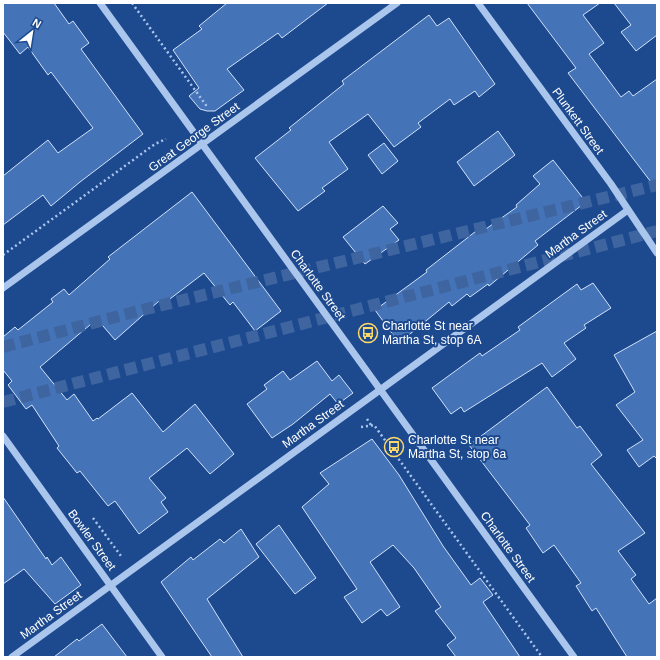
<svg xmlns="http://www.w3.org/2000/svg" width="660" height="660" font-family="Arial,sans-serif">
<style>
.building{fill:#4573b7;stroke:#d1e2fa}
.lines{fill:none;stroke-linecap:round;stroke-linejoin:round}
.highway-tunnel{stroke:#3f65a0;stroke-width:12;stroke-dasharray:12 6;stroke-linecap:butt}
.path{stroke:#abc6ed;stroke-width:2.5;stroke-dasharray:2 3;stroke-linecap:butt}
.minor{stroke:#abc6ed;stroke-width:7}
.labels{text-anchor:middle;stroke-width:4;stroke-linejoin:round;paint-order:stroke}
.street-label{font-size:12px;fill:#fff;stroke:#1d4a8f}
.poi-label{font-size:12px;fill:#fff;stroke:#1d4a8f;text-anchor:start}
</style>
<rect width="100%" height="100%" fill="#1d4a8f"/>
<g class="building">
<path d="M3,3h51l15,21 4,-3 16,22 -8,6 62,85 -63,48 -29,24 -8,-11 -40,30v-49l45,-36 10,13 35,-25 -42,-56 -3,3 -20,-28 -8,7 -17,-22z"/>
<path d="M227,3h101l-46,35 -4,-5 -51,36 17,21 -29,21h-8l-7,-2 -11,-13 10,-8 -26,-38 29,-21 -3,-3z"/>
<path d="M527,3h73l-17,12 21,28 -15,11 32,43 8,-6 4,5 24,-17v111l-89,-117 8,-5z"/>
<path d="M614,3h43v32l-21,16 -15,-19 10,-7z"/>
<path d="M429,15l8,11 12,-8 46,66 -16,13 -4,-6 -21,14 -4,-6 -32,24 3,4 -27,20 -26,-33 -39,28 19,27 -26,19 3,3 -27,20 -43,-53 36,-28 -2,-2 55,-44 -2,-3z"/>
<path d="M498,131l17,24 -41,31 -17,-24z"/>
<path d="M384,143l14,18 -16,13 -14,-19z"/>
<path d="M553,160l33,42 -51,39 3,4 -49,41 -1,-2 -18,13 -3,-3 -15,12 -3,-4 -50,41 -24,-33 52,-38 -1,-2 54,-42 3,3 34,-24 -1,-2 24,-21 -7,-8z"/>
<path d="M192,192l89,119 -26,20 -22,-29 -3,3 -26,-32 -42,32 -3,-4 -44,39 -18,-21 -57,48 27,33 7,-6 19,27 4,-3 1,1 34,-26 31,39 32,-28 39,50 -24,20 -23,-26 -38,30 17,20 -5,4 7,10 -29,22 -24,-33 -7,5 -28,-35 -3,2 -20,-25 2,-2 -27,-41 -6,4 -18,-24 4,-4 -9,-11v-33l12,-10 3,3 35,-28 -2,-3 13,-10 5,6 41,-36 -2,-2z"/>
<path d="M383,206l15,17 -8,6 9,11 -34,24 -22,-27z"/>
<path d="M593,283l18,25 -27,17 2,3 -22,15 12,16 -24,18 -10,-14 -78,49 -3,-5 -10,7 -19,-26 48,-35 2,3 38,-26 -2,-3 59,-43 4,6z"/>
<path d="M657,331v128l-3,-3 -15,11 -12,-17 16,-10 -27,-35 19,-13 -21,-37z"/>
<path d="M317,361l15,20 7,-6 14,18 -15,11 -8,-10 -37,30 -21,14 -25,-34 20,-15 -3,-4 19,-14 7,9z"/>
<path d="M547,387l30,41 3,-2 22,29 -11,9 54,69 -27,18 18,24 -5,4 18,25 8,-6v59h-30l-31,-49 -4,3 -16,-25 5,-3 -27,-38 -11,8 -17,-25 4,-3 -61,-80z"/>
<path d="M372,439l27,36 44,71 28,39 9,-7 13,17 -10,7 37,55h-64l-9,-12 9,-7 -21,-27 6,-4 -27,-39 -21,-23 -23,17 30,45 -13,9 -6,-7 -19,14 -18,-26 13,-8 -55,-82 27,-23 -9,-11z"/>
<path d="M3,497l43,62 1,-2 5,8 9,-8 20,28 -26,19 -31,-35 -21,15z"/>
<path d="M279,525l37,53 -21,16 -39,-50z"/>
<path d="M241,529l18,28 -52,42 36,58h-31l-51,-75 30,-25 2,3 27,-21 4,4z"/>
<path d="M102,624l25,33h-73l23,-18 2,2z"/>
</g>
<g class="lines">
<g class="highway-tunnel">
<path d="M3,347l131,-35 523,-127"/>
<path d="M3,402l654,-171"/>
</g>
<g class="path">
<path d="M132,3l76,105"/>
<path d="M3,255l152,-111 11,-5"/>
<path d="M367,419l4,6"/>
<path d="M361,427l13,-2 168,232"/>
<path d="M93,518l28,38"/>
</g>
<g class="minor">
<path d="M100,3l474,654"/>
<path d="M478,3l133,181 46,69"/>
<path d="M3,288l394,-285"/>
<path d="M3,436l159,221"/>
<path d="M12,657l616,-447"/>
</g>
</g>
<defs>
<symbol id="bus-ring" viewBox="-11 -11 22 22"><circle r="9.5" fill="#1d4a8f" stroke="#fdd969" stroke-width="1.5"/><path d="M-5-6H5V4H4V6H2V4H-2V6H-4V4H-5ZM-3.5-4V0h7V-4ZM-3.5 1.2v1.5H-2V1.2ZM2 1.2v1.5H3.5V1.2Z" fill="#fdd969"/></symbol>
</defs>
<g fill-rule="evenodd">
<use href="#bus-ring" x="357" y="322" width="22" height="22"/>
<use href="#bus-ring" x="383" y="436" width="22" height="22"/>
</g>
<g class="labels">
<g class="street-label">
<text transform="translate(578 121) rotate(54)" y="4">Plunkett Street</text>
<text transform="translate(194 137) rotate(-36)" y="4">Great George Street</text>
<text transform="translate(576 234) rotate(-36)" y="4">Martha Street</text>
<text transform="translate(318 285) rotate(54)" y="4">Charlotte Street</text>
<text transform="translate(313 424) rotate(-36)" y="4">Martha Street</text>
<text transform="translate(92 540) rotate(54)" y="4">Bowler Street</text>
<text transform="translate(508 547) rotate(54)" y="4">Charlotte Street</text>
<text transform="translate(51 615) rotate(-36)" y="4">Martha Street</text>
</g>
<g class="poi-label">
<text x="382" y="330">Charlotte St near<tspan x="382" dy="14">Martha St, stop 6A</tspan></text>
<text x="408" y="444">Charlotte St near<tspan x="408" dy="14">Martha St, stop 6a</tspan></text>
</g>
</g>
<rect width="660" height="660" fill="none" stroke="#ffffff" stroke-width="8"/>
<g transform="translate(32 32) rotate(30)" stroke="#1d4a8f" stroke-width="3" paint-order="stroke">
<path d="M0-3L7 15L0 10L-7 15Z" fill="#ffffff"/>
<text y="-6" font-size="11" font-weight="bold" text-anchor="middle" fill="#ffffff">N</text>
</g>
</svg>
